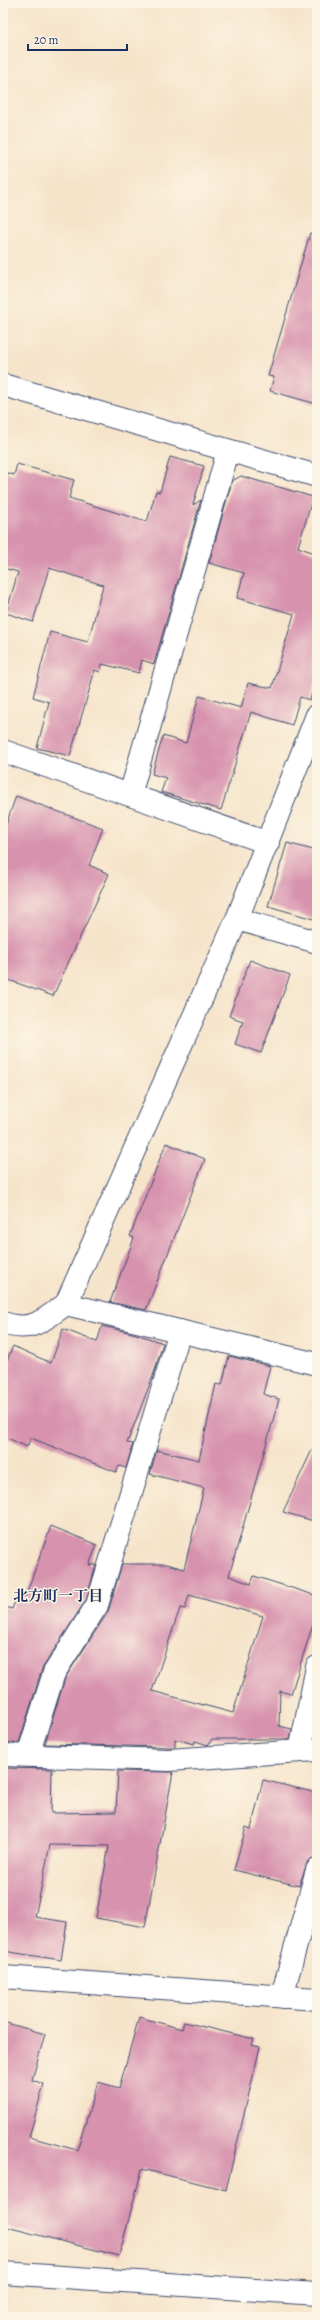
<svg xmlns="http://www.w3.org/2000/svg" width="320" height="2320" font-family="Alegreya,'Noto Serif JP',serif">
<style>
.building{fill:#d792ae;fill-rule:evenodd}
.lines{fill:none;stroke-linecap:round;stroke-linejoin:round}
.minor-casing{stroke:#3c4a6e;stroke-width:24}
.minor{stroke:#fff;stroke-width:22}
.labels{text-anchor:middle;stroke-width:3;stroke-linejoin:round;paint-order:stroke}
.neighbourhood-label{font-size:15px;font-weight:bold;fill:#1b2f5e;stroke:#fcf5e5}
</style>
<rect width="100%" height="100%" fill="#fcf5e5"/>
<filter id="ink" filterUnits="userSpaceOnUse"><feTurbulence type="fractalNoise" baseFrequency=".025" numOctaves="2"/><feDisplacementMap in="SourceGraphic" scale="8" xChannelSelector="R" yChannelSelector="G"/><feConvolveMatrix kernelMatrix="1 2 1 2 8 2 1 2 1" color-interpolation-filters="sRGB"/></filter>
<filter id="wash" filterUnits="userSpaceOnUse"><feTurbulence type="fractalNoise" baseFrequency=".012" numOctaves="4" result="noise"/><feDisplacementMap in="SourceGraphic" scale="16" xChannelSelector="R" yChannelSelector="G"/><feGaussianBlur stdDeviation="0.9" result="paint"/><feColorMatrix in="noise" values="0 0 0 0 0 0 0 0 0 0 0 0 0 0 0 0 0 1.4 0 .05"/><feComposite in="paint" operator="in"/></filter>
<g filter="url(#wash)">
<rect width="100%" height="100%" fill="#f6e4ca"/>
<g id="blocks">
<g class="building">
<path d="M310,233l7,1v170l-47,-13 4,-14 -6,-1z"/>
<path d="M170,457l34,9 -11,39 8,-5 -47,164 -12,-4 -3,13 -37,-9 -2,8 -5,-2 -25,86 -33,-8 12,-46 -16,-5 17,-65 38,10 15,-57 -54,-17 -16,54 -27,-9 12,-41 -15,-4v-96l11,3 3,-11 57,16 -5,18 78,24 9,-31 4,1z"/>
<path d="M241,476l72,21 -15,50 19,7v120l-7,26 -10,-3 -8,28 -41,-13 -30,98 -60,-18 5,-14 -14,-4 11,-38 23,7 13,-47 42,12 7,-25 24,5 22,-74 -57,-16 7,-25 -35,-10 23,-82z"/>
<path d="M16,796l87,32 -14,37 20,9 -56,122 -50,-18v-145z"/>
<path d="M287,843l30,8v69l-49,-14z"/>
<path d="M250,960l40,15 -29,78 -26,-9 8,-23 -14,-5z"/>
<path d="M166,1143l39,16 -59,151 -36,-8 24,-64 -4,-2z"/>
<path d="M102,1326l34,8 27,9 -10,33 -26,67 6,1 -7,24 -7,-2 -3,6 -85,-34 -4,9 -24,-11v-67l10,-23 38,17 12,-34 34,13z"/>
<path d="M229,1356l41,10 -7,28 16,5 -50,177 22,8 3,-8 63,20v15l-26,83 -11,-3 -1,35 13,3 -2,10h-78l-4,6 -13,-4 -1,3 -19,-5v8h-6l-124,-3 20,-66 43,-66 14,-48h45l17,5 20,-81 -54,-14 7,-24 42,10 17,-76 6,1zM189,1595l74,21 -30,97 -81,-22 28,-83 5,1z"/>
<path d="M317,1439v83l-34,-10z"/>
<path d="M51,1526l46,19 -8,20h7l-10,35 -44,69 -23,74h-16v-137l9,3 6,-15 7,3z"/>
<path d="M3,1768l49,1 -1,44 65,-1 2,-41 55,1 -28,155 -49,-9 13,-72 -59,-1 -15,72 32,5 -6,38 -58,-9z"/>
<path d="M263,1780l54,13v65l-9,3 -9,25 -65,-16 12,-43 5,2z"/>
<path d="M139,2017l43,12 2,-7 70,17 -2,6 8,2 -34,143 -84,-21 -23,87 -116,-30v-204l42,12 -13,46 12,4 -15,53 48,13 21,-68 21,6z"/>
</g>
</g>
</g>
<g filter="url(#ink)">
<use href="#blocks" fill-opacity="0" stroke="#3c4a6e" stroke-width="1"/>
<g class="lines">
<defs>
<g id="minor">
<path d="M3,385l314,91"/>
<path d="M317,715l-80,204 80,23"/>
<path d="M3,751l265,92"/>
<path d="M130,795l98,-344"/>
<path d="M66,1304l171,-385"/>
<path d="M3,1323c29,10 40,-3 63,-19l251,60"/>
<path d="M300,1751l17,-84"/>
<path d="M3,1755l166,5 148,-10"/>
<path d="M28,1755l26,-82 43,-68 83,-274"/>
<path d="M3,1977l314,22"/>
<path d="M284,1997l2,-16 31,-111"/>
<path d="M3,2273l314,21"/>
</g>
</defs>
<use href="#minor" class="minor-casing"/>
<use href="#minor" class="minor"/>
</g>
</g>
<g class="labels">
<g class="neighbourhood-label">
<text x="58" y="1601">北方町一丁目</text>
</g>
</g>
<rect width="320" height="2320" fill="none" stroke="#fcf5e5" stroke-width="16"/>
<path d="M28 44v6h99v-6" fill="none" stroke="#1b2f5e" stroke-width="2"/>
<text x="34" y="44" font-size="12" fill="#1b2f5e" stroke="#fcf5e5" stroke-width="3" paint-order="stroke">20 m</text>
</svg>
